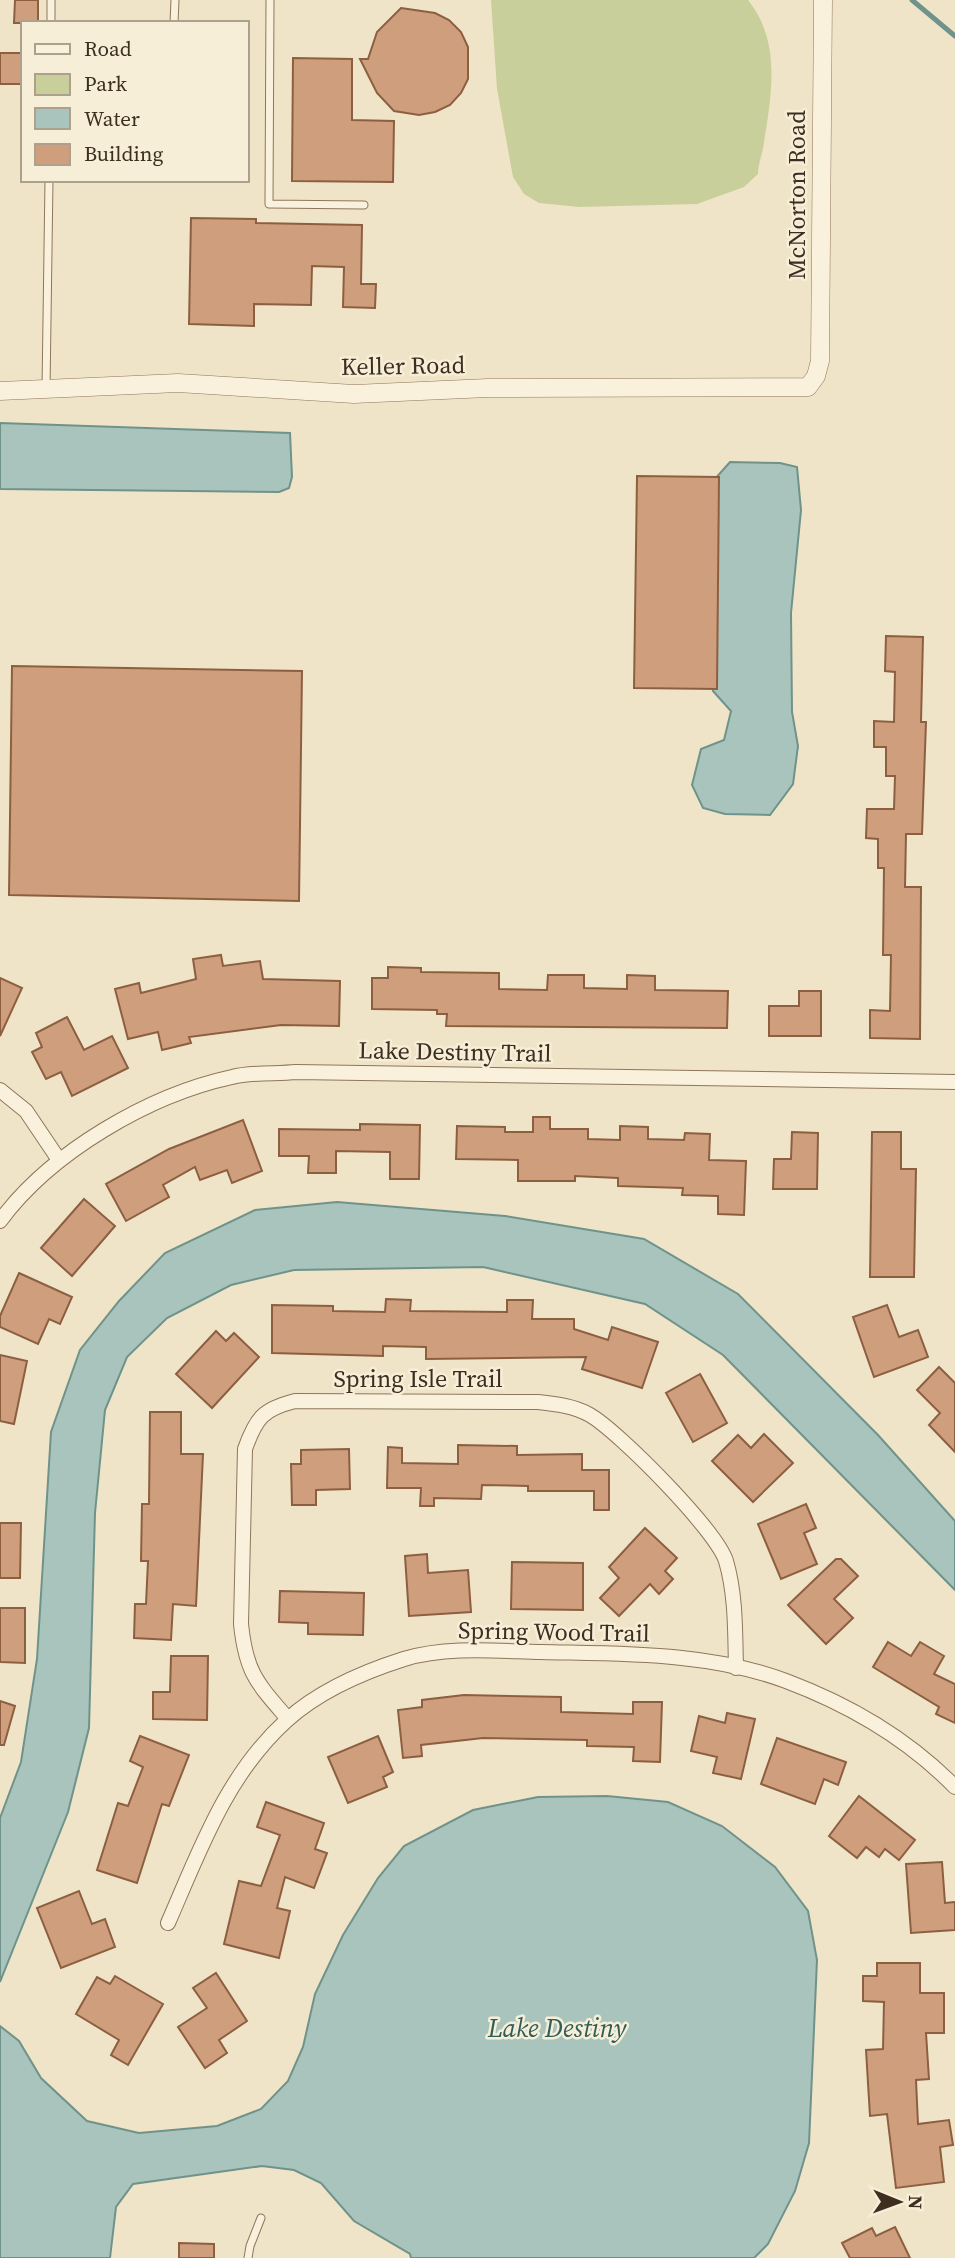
<svg xmlns="http://www.w3.org/2000/svg" width="955" height="2258" font-family="'Source Serif 4',serif">
<style>
.green{fill:#c9cf9b}
.water{fill:#a9c4bc;stroke:#6f938a;stroke-width:2}
.lines{fill:none;stroke-linecap:round;stroke-linejoin:round}
.stream{stroke:#6f938a;stroke-width:5}
.building{fill:#cf9f7d;stroke:#8d5f41;stroke-width:2}
.service-casing{stroke:#8d765c;stroke-width:9}
.minor-casing{stroke:#8d765c;stroke-width:16}
.tertiary-casing{stroke:#8d765c;stroke-width:19}
.service{stroke:#faf1dc;stroke-width:7}
.minor{stroke:#faf1dc;stroke-width:14}
.tertiary{stroke:#faf1dc;stroke-width:18}
.labels{text-anchor:middle;stroke-width:5;stroke-linejoin:round;paint-order:stroke}
.street-label{font-size:24px;fill:#3d2e20;stroke:#f7eed8}
.water-label{font-size:26px;font-style:italic;fill:#2f5d5a;stroke:#f7eed8}
</style>
<rect width="100%" height="100%" fill="#f0e4c8"/>
<path class="green" d="M491,0h257c33,41 24,93 16,142 -1,11 -6,21 -6,32l-14,13 -47,17 -118,3 -40,-4 -15,-9 -11,-17 -16,-88z"/>
<g class="water">
<path d="M0,423l290,10 2,44 -3,11 -10,4 -279,-3z"/>
<path d="M730,462l50,1 17,4 4,43 -10,103 1,99 6,34 -5,38 -23,31 -45,-1 -22,-6 -11,-23 9,-36 23,-9 7,-29 -18,-20 1,-211z"/>
<path d="M337,1202l168,14 139,23 94,55 140,141 77,86v69l-232,-235 -78,-51 -162,-37 -189,3 -63,15 -64,33 -40,39 -22,53 -10,103 -6,215 -21,84 -68,170v-164l21,-56 16,-103 14,-227 29,-82 39,-49 46,-48 90,-43z"/>
<path d="M607,1796l61,6 54,24 53,41 33,44 9,49 -8,183 -14,48 -27,53 -14,14h-343l-1,-4 -56,-33 -33,-38 -27,-13 -32,-4 -129,18 -17,23 -6,51h-110v-232l19,15 22,37 46,43 52,12 78,-7 44,-17 27,-28 15,-34 12,-53 28,-59 35,-57 26,-32 69,-36 65,-13z"/>
</g>
<g class="lines">
<path class="stream" d="M912,0l43,36"/>
</g>
<g class="building">
<path d="M15,0h23v23h-24z"/>
<path d="M401,8l34,5 14,7 12,12 7,15v32l-7,14 -11,12 -15,7 -16,3 -25,-4 -17,-18 -17,-34h8l9,-27z"/>
<rect x="0" y="53" width="23" height="31"/>
<path d="M293,58l59,1v61l42,1 -1,61 -101,-1z"/>
<path d="M191,218l65,1v4l106,2 -1,59h15l-1,24 -32,-1 1,-40 -32,-1 -1,39 -57,-1v22l-65,-2z"/>
<path d="M637,476l82,1 -2,212 -83,-1z"/>
<path d="M886,636l37,1 -2,85h5l-4,112h-16l-1,53h16l-1,152 -50,-1v-28l20,1 1,-56h-8l1,-87h-6v-29l-12,-1 1,-29h27l1,-33h-9v-29h-12v-26l20,1 1,-50 -10,-1z"/>
<path d="M12,666l290,5 -3,230 -290,-6z"/>
<path d="M221,955l2,11 37,-5 3,18 77,2 -1,45 -58,-1 -92,12 2,6 -29,7 -4,-18 -30,7 -13,-50 24,-6 2,10 55,-14 -3,-20z"/>
<path d="M388,967l33,1v4l78,1v16l48,1 1,-15h36v13l43,1v-14l28,1v14l73,1 -1,37 -281,-2 1,-12h-10v-4l-65,-1v-31h16z"/>
<path d="M0,978l22,10 -22,48z"/>
<path d="M799,991h22v45h-52v-30h30z"/>
<path d="M67,1017l17,33 28,-14 16,32 -56,28 -11,-24 -15,7 -14,-27 10,-5 -6,-14z"/>
<path d="M533,1117h17v12h38v10l32,1v-14l28,1v12l36,1 1,-7 25,1 -1,26 37,1 -2,54 -26,-1v-18l-36,-1 1,-7 -65,-2v-8l-43,-2v5h-57v-21l-62,-1 1,-33 48,1v5h28z"/>
<path d="M243,1120l19,51 -30,12 -5,-13 -27,10 -5,-13 -32,18 6,12 -43,24 -20,-37 63,-35z"/>
<path d="M360,1124l60,1 -1,54h-29v-27l-54,-1v22h-28l1,-17h-30v-27l81,1z"/>
<path d="M792,1132l26,1 -1,56h-44l1,-30h17z"/>
<path d="M872,1132h29v37h15l-2,108h-44z"/>
<path d="M84,1199l31,27 -43,50 -31,-28z"/>
<path d="M19,1273l53,24 -12,27 -11,-5 -11,25 -38,-17v-11z"/>
<path d="M386,1299l25,1 -1,11 97,1v-12h26l-1,19h42v10l34,11 4,-13 46,15 -16,46 -60,-19 4,-12 -160,2v-12l-43,-1v10l-111,-3v-48l61,1v5l52,1z"/>
<path d="M887,1305l12,32 19,-7 10,27 -54,20 -21,-60z"/>
<path d="M216,1331l10,10 8,-8 25,24 -47,51 -36,-34z"/>
<path d="M0,1355l27,6 -13,63 -14,-3z"/>
<path d="M939,1367l16,16v69l-26,-27 11,-12 -23,-23z"/>
<path d="M700,1374l27,49 -34,19 -27,-49z"/>
<path d="M150,1412h31v42h22l-7,152 -23,-2 -2,36 -37,-2 1,-34h11l2,-43h-7l1,-57h7z"/>
<path d="M764,1434l29,29 -40,39 -41,-41 26,-26 13,13z"/>
<path d="M458,1445l59,1v9l65,-1v16h27v40h-15v-19h-66v-5l-46,-1 -1,14 -47,-1v8h-14l1,-18h-34l1,-41 14,1v15l56,1z"/>
<path d="M349,1449l1,40 -34,1v15h-24l-1,-41h10v-14z"/>
<path d="M806,1504l10,24 -12,5 13,31 -36,15 -23,-55z"/>
<path d="M0,1523h21l-1,55h-20z"/>
<path d="M645,1528l32,30 -12,13 8,8 -14,15 -9,-10 -31,32 -19,-18 19,-20 -10,-11z"/>
<path d="M427,1554l1,19 40,-3 3,42 -62,4 -4,-60z"/>
<path d="M836,1559h5l17,17 -24,23 19,19 -27,26 -38,-39z"/>
<path d="M512,1562l71,1v47l-72,-1z"/>
<path d="M280,1591l84,2 -1,42 -55,-1v-11l-29,-1z"/>
<path d="M0,1608h25v55l-25,-1z"/>
<path d="M888,1642l23,14 9,-14 24,14 -10,18 21,10v39l-19,-9 3,-7 -66,-40z"/>
<path d="M171,1656h37l-1,64 -54,-1v-27h17z"/>
<path d="M464,1695l97,2v15l72,2v-12h29l-2,60 -27,-1 1,-14 -47,-1v-6l-104,-2 -62,7 1,11 -19,2 -5,-48 24,-3v-7z"/>
<path d="M0,1701l15,5 -11,39h-4z"/>
<path d="M727,1713l28,6 -14,60 -28,-6 4,-16 -26,-6 8,-35 26,7z"/>
<path d="M140,1736l49,19 -20,51 -7,-2 -25,79 -40,-13 21,-67 10,3 15,-39 -13,-6z"/>
<path d="M378,1736l15,36 -10,5 4,10 -39,16 -20,-46z"/>
<path d="M777,1738l69,24 -8,23 -14,-6 -9,25 -54,-20z"/>
<path d="M859,1796l56,44 -16,20 -14,-11 -6,8 -13,-10 -9,11 -28,-22z"/>
<path d="M266,1802l58,21 -9,26 12,4 -13,35 -29,-11 -8,31 13,3 -11,47 -55,-14 15,-63 22,5 19,-51 -23,-8z"/>
<path d="M942,1862l3,41 10,-1v28l-44,3 -5,-69z"/>
<path d="M79,1891l13,33 13,-5 10,28 -54,21 -24,-60z"/>
<path d="M877,1963h43v30h24v40h-18l3,46 -13,1 2,44 31,-4 4,25 -13,2 4,35 -48,6 -9,-74 -17,2 -4,-66 17,-1 1,-47 -21,-1v-25h14z"/>
<path d="M216,1973l31,48 -28,19 8,13 -22,15 -27,-41 29,-19 -14,-20z"/>
<path d="M115,1976l48,28 -35,61 -17,-10 8,-15 -43,-26 21,-37 13,7z"/>
<path d="M895,2227l15,31h-60l-8,-15 30,-15 4,8z"/>
<path d="M179,2243l35,1v14h-35z"/>
</g>
<g class="lines">
<defs>
<g id="service">
<path d="M270,0l-1,204 95,1"/>
<path d="M51,23v-23"/>
<path d="M174,23l1,-23"/>
<path d="M46,390l3,-210"/>
<path d="M248,2258l2,-12 11,-28"/>
</g>
<g id="minor">
<path d="M0,1090l26,21 33,49"/>
<path d="M0,1221c51,-69 149,-126 232,-144 20,-5 44,-3 64,-5l659,10"/>
<path d="M288,1719c-31,-36 -42,-46 -47,-95l4,-175c11,-31 18,-40 50,-48l243,1c18,2 36,4 52,13 29,17 126,115 136,146 10,34 9,71 10,107"/>
<path d="M168,1923c32,-73 58,-148 119,-203 32,-29 76,-48 117,-61 43,-13 93,-8 137,-7 81,2 168,0 245,29 64,24 121,57 169,106"/>
</g>
<path id="tertiary" d="M0,391l178,-8 176,11 134,-6 320,-1 8,-11 4,-15 3,-361"/>
</defs>
<use href="#service" class="service-casing"/>
<use href="#minor" class="minor-casing"/>
<use href="#tertiary" class="tertiary-casing"/>
<use href="#service" class="service"/>
<use href="#minor" class="minor"/>
<use href="#tertiary" class="tertiary"/>
</g>
<g class="labels">
<g class="street-label">
<text transform="translate(797 195) rotate(-90)" y="8">McNorton Road</text>
<text transform="translate(403 366) rotate(-1)" y="8">Keller Road</text>
<text transform="translate(455 1052) rotate(1)" y="8">Lake Destiny Trail</text>
<text x="418" y="1387">Spring Isle Trail</text>
<text transform="translate(554 1632) rotate(1)" y="8">Spring Wood Trail</text>
</g>
<g class="water-label">
<text x="557" y="2037">Lake Destiny</text>
</g>
</g>
<rect x="21" y="21" width="228" height="161" fill="#f7eed8" stroke="#ada18e" stroke-width="2"/>
<rect x="35" y="44" width="35" height="10" fill="#faf1dc" stroke="#ada18e" stroke-width="2"/>
<text x="84" y="56" font-size="21" fill="#3d2e20">Road</text>
<rect x="35" y="74" width="35" height="21" fill="#c9cf9b" stroke="#ada18e" stroke-width="2"/>
<text x="84" y="91" font-size="21" fill="#3d2e20">Park</text>
<rect x="35" y="108" width="35" height="21" fill="#a9c4bc" stroke="#ada18e" stroke-width="2"/>
<text x="84" y="126" font-size="21" fill="#3d2e20">Water</text>
<rect x="35" y="144" width="35" height="21" fill="#cf9f7d" stroke="#ada18e" stroke-width="2"/>
<text x="84" y="161" font-size="21" fill="#3d2e20">Building</text>
<g transform="translate(899 2202) rotate(91)" stroke="#f7eed8" stroke-width="5" paint-order="stroke">
<path d="M0-5L12 26L0 18L-12 26Z" fill="#3d2e20"/>
<text y="-10" font-size="19" font-weight="bold" text-anchor="middle" fill="#3d2e20">N</text>
</g>
</svg>
